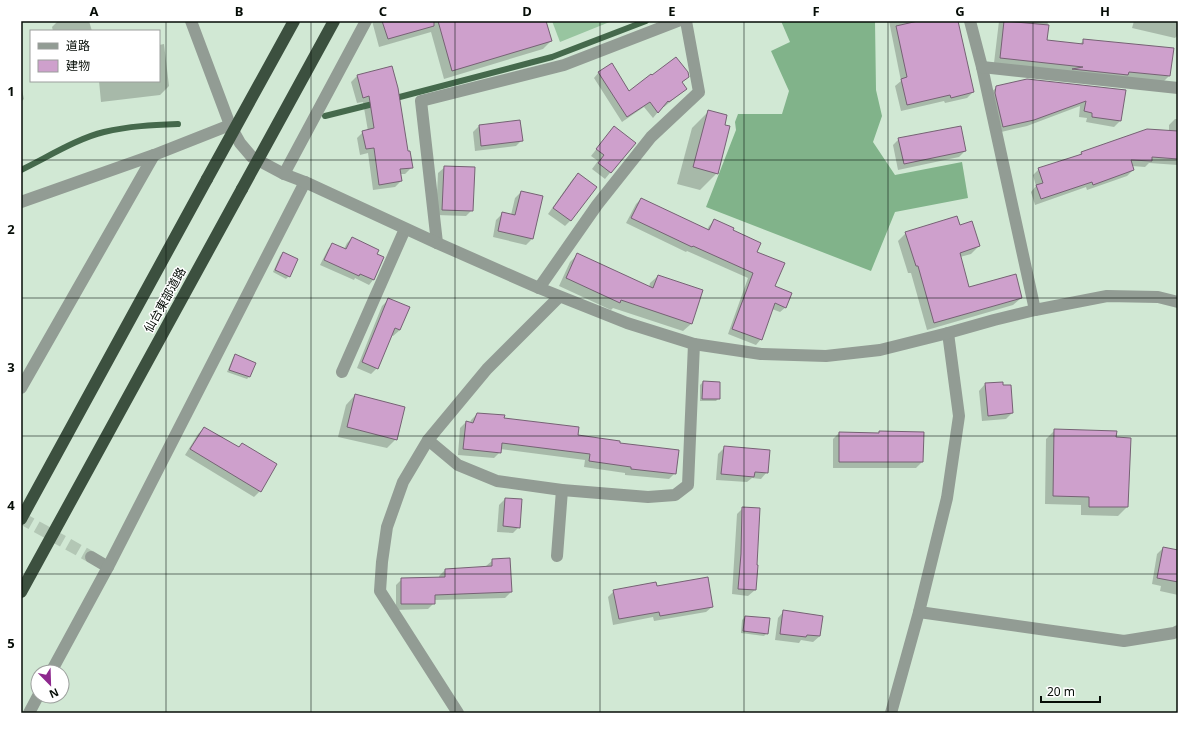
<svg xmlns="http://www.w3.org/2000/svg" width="1199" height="734" font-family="'Noto Sans','Noto Sans JP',sans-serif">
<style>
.green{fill:#98c5a0}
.forest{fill:#81b38a}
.shadow{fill:#0003}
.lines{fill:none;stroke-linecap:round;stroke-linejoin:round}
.stream{stroke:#45694c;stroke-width:6}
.building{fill:#cea0cc;stroke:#766274}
.minor-tunnel{stroke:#b3c7b5;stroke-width:12;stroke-dasharray:12 6;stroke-linecap:butt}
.minor{stroke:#929c94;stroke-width:12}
.tertiary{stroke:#929c94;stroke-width:12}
.motorway{stroke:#3c503f;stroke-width:12}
.motorway-bridge{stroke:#3c503f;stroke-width:12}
.grid{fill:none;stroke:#060d07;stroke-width:1;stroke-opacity:0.55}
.labels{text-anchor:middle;stroke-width:3;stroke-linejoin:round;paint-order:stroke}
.street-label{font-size:12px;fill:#060d07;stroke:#fff}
.neatline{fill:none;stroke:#060d07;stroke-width:1.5}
.grid-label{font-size:13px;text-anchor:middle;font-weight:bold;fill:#060d07}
</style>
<rect width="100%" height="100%" fill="#d1e8d4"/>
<path class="green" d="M552,21h60l-52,21z"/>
<path class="forest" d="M781,21h94l1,69 6,26 -9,26 22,33 67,-13 6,36 -73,14 -24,59 -165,-64 30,-77 -1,-8 3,-8h44l7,-23 -18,-40 19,-9z"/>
<g class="shadow">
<path d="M58,21h31l3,10h-39l-1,-4z"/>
<path d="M372,21h173l6,20 -8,8 -99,30 -13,-47 -52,15z"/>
<path d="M889,21h28v3l11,-3h11l34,71 -6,6 -22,5 -1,-2 -43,10 -6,-25 6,-5z"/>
<path d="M999,21h49l-2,20 33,4 5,-5 85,36 -6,6 -169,-19z"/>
<path d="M1134,21h44v14l-3,3 -43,-10z"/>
<path d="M164,44l5,42 -9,9 -59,7 -2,-21h60v-36z"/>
<path d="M599,72l30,20 23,-15h36l-7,6 5,6 -22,18 -1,-1 -10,12 -9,-11 -22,15 -28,-44z"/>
<path d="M357,76l50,76 5,15 -7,7h-5l1,7 -6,6 -22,3 -5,-37 -8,2 -3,-17 6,-6 5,-1 -5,-29 -6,1 -6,-21z"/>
<path d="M21,85l3,14 -3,3z"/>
<path d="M997,87l128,4 -5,30 -6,6 -28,-5 1,-4 -8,-1 1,-11 -53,20 -30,7 -7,-40z"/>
<path d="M709,111l8,62 -17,17 -23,-6 15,-56z"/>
<path d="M1175,119h3v46l-29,-2 -4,4 -13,-1 1,4 -6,6 -40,14 -1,-3 -51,18 -4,-13 5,-6 -3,-11 6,-6 39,-13 4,-4 87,-21v-6z"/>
<path d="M479,126l43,14 -6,6 -41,5 -2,-19z"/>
<path d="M614,127l20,16 -29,36 -13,-10 6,-8 -7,-5z"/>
<path d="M899,139l66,12 -6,6 -61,13 -5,-25z"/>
<path d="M445,167l27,43 -6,6 -30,-1 2,-42z"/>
<path d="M578,174l-7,46 -6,6 -17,-12 24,-34z"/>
<path d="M521,192l11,47 -6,6 -33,-8 3,-17 7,-7 8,2 4,-17z"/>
<path d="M641,199l66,31 2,-4 6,-6 16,11 25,21 18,35 12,20 -6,5 -8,-3 -11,30 -5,6 -28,-11 20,-56 -61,-27 -1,1 -60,-29 10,-19z"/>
<path d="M959,226l20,20 -8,8 -11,3 9,31 52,10 -8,7 -86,25 -16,-57h-3l-10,-32 8,-8z"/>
<path d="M352,238l31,20 -10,22 -4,5 -14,-7 -1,2 -34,-15 8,-16 5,-5 11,5 3,-6z"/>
<path d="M283,253l6,23 -3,3 -13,-7 7,-16z"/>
<path d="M578,254l71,33 1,-4 8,-7 44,15 -11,33 -8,7 -70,-23 -2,2 -52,-24 11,-24z"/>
<path d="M389,299l11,31 -7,6 -2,-1 -14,33 -6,6 -14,-6 25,-62z"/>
<path d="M235,355l14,22 -2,2 -20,-7 6,-14z"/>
<path d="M703,382l16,16 -3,3h-16v-16z"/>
<path d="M985,384l25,2 2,27 -6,6 -24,2 -3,-30z"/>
<path d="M355,395l41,44 -9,9 -49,-11 8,-32z"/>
<path d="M477,414l26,5 74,17 42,8 56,29 -6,6 -44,-4v-2l-41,-6 1,-7 -85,-11v3l-6,6 -36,-3 2,-27 6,-6 4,1 1,-3z"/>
<path d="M204,428l34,20 4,-4 34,21 -16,26 -6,6 -69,-42 13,-21z"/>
<path d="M1055,430l60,8 12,69 -9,9 -37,-1v-10l-36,-1 1,-65z"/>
<path d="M839,433h84l-1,29 -6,6h-83v-29z"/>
<path d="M724,448l43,24 -6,7 -9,-1 -5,4 -31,-2 2,-26z"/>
<path d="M505,499l14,28 -6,6 -16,-1 2,-27z"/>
<path d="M743,508l12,82 -7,6 -16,-2 5,-80z"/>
<path d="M1163,548l15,3v44l-18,-4 1,-5 -9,-2 5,-30z"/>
<path d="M493,560l18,32 -6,6 -71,2v3l-6,6 -32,1v-25l6,-6 37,-1v-2l6,-6 42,-2 -1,-2z"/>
<path d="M656,587l56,20 -6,5 -52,9 -1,-4 -40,8 -5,-28 6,-6z"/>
<path d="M784,611l36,25 -7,6 -12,-2 -2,3 -24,-3 3,-22z"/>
<path d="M745,617l22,16 -3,3 -23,-3 1,-13z"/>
</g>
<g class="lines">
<g class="stream">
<path d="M392,99l160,-42 94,-36"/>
<path d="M325,116l52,-13"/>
<path d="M21,170c25,-12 57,-32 83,-38 25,-6 49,-7 74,-8"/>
</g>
</g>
<g class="building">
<path d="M382,21h52v5l-46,13z"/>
<path d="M438,21h108l6,20 -100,30z"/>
<path d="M918,21h40l16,71 -23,6 -1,-3 -43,10 -6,-26 6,-2 -11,-51z"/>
<path d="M1004,21l45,4 -2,15 36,4v-5l91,9 -4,28 -41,-4 -1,3 -56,-6 11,-2 -83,-9z"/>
<path d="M676,57l12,15 1,5 -7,5 5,7 -18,13 -1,-1 -10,12 -8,-11 -23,15 -29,-45 14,-9 17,28 22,-17 1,1z"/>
<path d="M392,66l6,22 10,63h2l3,17 -13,1 2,12 -23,4 -5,-37 -8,1 -4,-18 12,-3 -5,-32 -6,2 -6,-23z"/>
<path d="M1027,79l99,11 -5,31 -29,-4v-4l-8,-2 2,-10 -52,19 -31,7 -8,-34 1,-7z"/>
<path d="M708,110l19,5 -2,10 5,1 -12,48 -25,-7z"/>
<path d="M520,120l3,21 -42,5 -2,-21z"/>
<path d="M614,126l22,17 -25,30 -13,-10 6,-8 -8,-6z"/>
<path d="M961,126l5,25 -62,13 -6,-26z"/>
<path d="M1147,129l31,2v28l-26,-2v4l-21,-1 3,10 -41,15 -1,-3 -51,17 -5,-14 7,-2 -5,-15 44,-14 -1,-2z"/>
<path d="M444,166l31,1 -2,44 -31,-1z"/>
<path d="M578,173l19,14 -26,34 -18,-13z"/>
<path d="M521,191l22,5 -10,43 -35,-8 4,-19 13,3z"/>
<path d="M641,198l68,32 5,-11 20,9 -1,2 28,13 -4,9 28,11 -10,23 17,7 -6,15 -11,-5 -13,37 -30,-11 21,-56 -60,-27 -1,1 -61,-29z"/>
<path d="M957,216l3,9 12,-4 8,25 -20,7 9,34 47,-13 6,24 -88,25 -16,-57h-2l-11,-34z"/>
<path d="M352,237l27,13 -2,4 7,3 -10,23 -14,-6 -1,2 -35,-16 8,-17 14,6z"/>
<path d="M283,252l15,7 -8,18 -15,-7z"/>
<path d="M577,253l76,35 5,-13 45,15 -11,34 -71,-24 -1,3 -54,-25z"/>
<path d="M388,298l22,9 -10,23 -5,-2 -17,41 -16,-7z"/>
<path d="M235,354l21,9 -6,14 -21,-7z"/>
<path d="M703,381l17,1v17h-18z"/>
<path d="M1003,382v3h8l2,28 -25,3 -3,-33z"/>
<path d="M355,394l50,13 -8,33 -50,-13z"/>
<path d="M477,413l28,2 -1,3 75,9 -1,8 42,6v2l59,7 -3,24 -45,-5v-2l-42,-6 1,-7 -88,-11 -1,10 -38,-4 3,-28 7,2z"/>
<path d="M204,427l35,20 3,-4 35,21 -16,28 -71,-43z"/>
<path d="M1054,429l63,2 -1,6 15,1 -3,69h-39v-10l-36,-1z"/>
<path d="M879,431l45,1 -1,30h-84v-30l40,1z"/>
<path d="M724,446l46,4 -2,23 -13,-1 -1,5 -33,-3z"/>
<path d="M505,498l17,1 -2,29 -17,-2z"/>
<path d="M742,507l18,1 -3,57h1l-2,25 -18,-1 3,-35z"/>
<path d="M1163,547l15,3v32l-21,-4z"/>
<path d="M510,558l2,34 -77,3v9h-34v-26l44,-1v-8l47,-3v-7z"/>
<path d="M708,577l5,30 -53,9 -1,-4 -40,7 -6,-29 43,-8 1,4z"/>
<path d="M783,610l40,6 -3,20 -13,-1 -1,2 -26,-3z"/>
<path d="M745,616l25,2 -2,16 -25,-3z"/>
</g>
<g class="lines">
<path class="minor-tunnel" d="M21,518l70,39"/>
<g class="minor">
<path d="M970,21l12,46 53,243"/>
<path d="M982,67l196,21"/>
<path d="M284,174l82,-153"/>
<path d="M437,243l-16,-142 143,-36 114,-44"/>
<path d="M539,288l58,-83 54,-68 48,-45 -13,-71"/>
<path d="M342,372l63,-143"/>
<path d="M21,388l133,-233"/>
<path d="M428,440l30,25 39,16 65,9 86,7 27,-2 13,-10 6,-141"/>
<path d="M557,556l5,-66"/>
<path d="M91,557l17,10"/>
<path d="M919,612l205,29 50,-8 4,-2"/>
<path d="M51,672l57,-105 197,-385"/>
<path d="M29,713l9,-17"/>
<path d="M458,713l-78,-122 2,-29 5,-35 16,-45 25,-42 59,-71 72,-72"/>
<path d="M891,713l28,-101 28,-114 12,-82 -11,-83"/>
</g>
<g class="tertiary">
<path d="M191,21l39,104 10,18 12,14 32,17 21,8 132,61 102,45 88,35 67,21 67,10 65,2 54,-6 68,-17 46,-13 41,-10 72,-14 51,1 20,5"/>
<path d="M21,202l133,-47 76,-30"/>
</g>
<g class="motorway">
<path d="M21,519l186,-340"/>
<path d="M21,592l221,-403"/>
</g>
<g class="motorway-bridge">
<path d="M207,179l87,-158"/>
<path d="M242,189l92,-168"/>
</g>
</g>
<path class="grid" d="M166,21v692M311,21v692M455,21v692M600,21v692M744,21v692M888,21v692M1033,21v692M21,160h1157M21,298h1157M21,436h1157M21,574h1157"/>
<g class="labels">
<g class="street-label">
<text transform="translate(165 300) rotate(-61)" y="4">仙台東部道路</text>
</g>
</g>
<rect width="1199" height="734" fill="none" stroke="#ffffff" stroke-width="44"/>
<rect x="30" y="30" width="130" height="52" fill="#ffffff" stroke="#9b9e9c"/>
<rect x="38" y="43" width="20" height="6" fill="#929c94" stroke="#9b9e9c"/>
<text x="66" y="50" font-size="12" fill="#060d07">道路</text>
<rect x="38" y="60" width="20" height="12" fill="#cea0cc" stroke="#9b9e9c"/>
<text x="66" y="70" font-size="12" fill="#060d07">建物</text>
<g transform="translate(50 684) rotate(157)"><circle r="19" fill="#ffffff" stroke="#9b9e9c"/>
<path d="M0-3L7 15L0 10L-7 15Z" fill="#8e288e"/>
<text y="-6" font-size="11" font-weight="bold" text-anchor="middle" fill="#060d07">N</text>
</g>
<path d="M1041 696v6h59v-6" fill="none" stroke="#060d07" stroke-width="2"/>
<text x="1047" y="696" font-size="12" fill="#060d07" stroke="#ffffff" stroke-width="3" paint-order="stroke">20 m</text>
<rect x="22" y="22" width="1155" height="690" class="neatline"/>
<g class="grid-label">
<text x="94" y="16">A</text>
<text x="239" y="16">B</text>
<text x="383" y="16">C</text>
<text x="527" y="16">D</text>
<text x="672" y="16">E</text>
<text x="816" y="16">F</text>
<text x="960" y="16">G</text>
<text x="1105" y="16">H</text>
<text x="11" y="96">1</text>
<text x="11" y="234">2</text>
<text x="11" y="372">3</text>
<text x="11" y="510">4</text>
<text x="11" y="648">5</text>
</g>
</svg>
